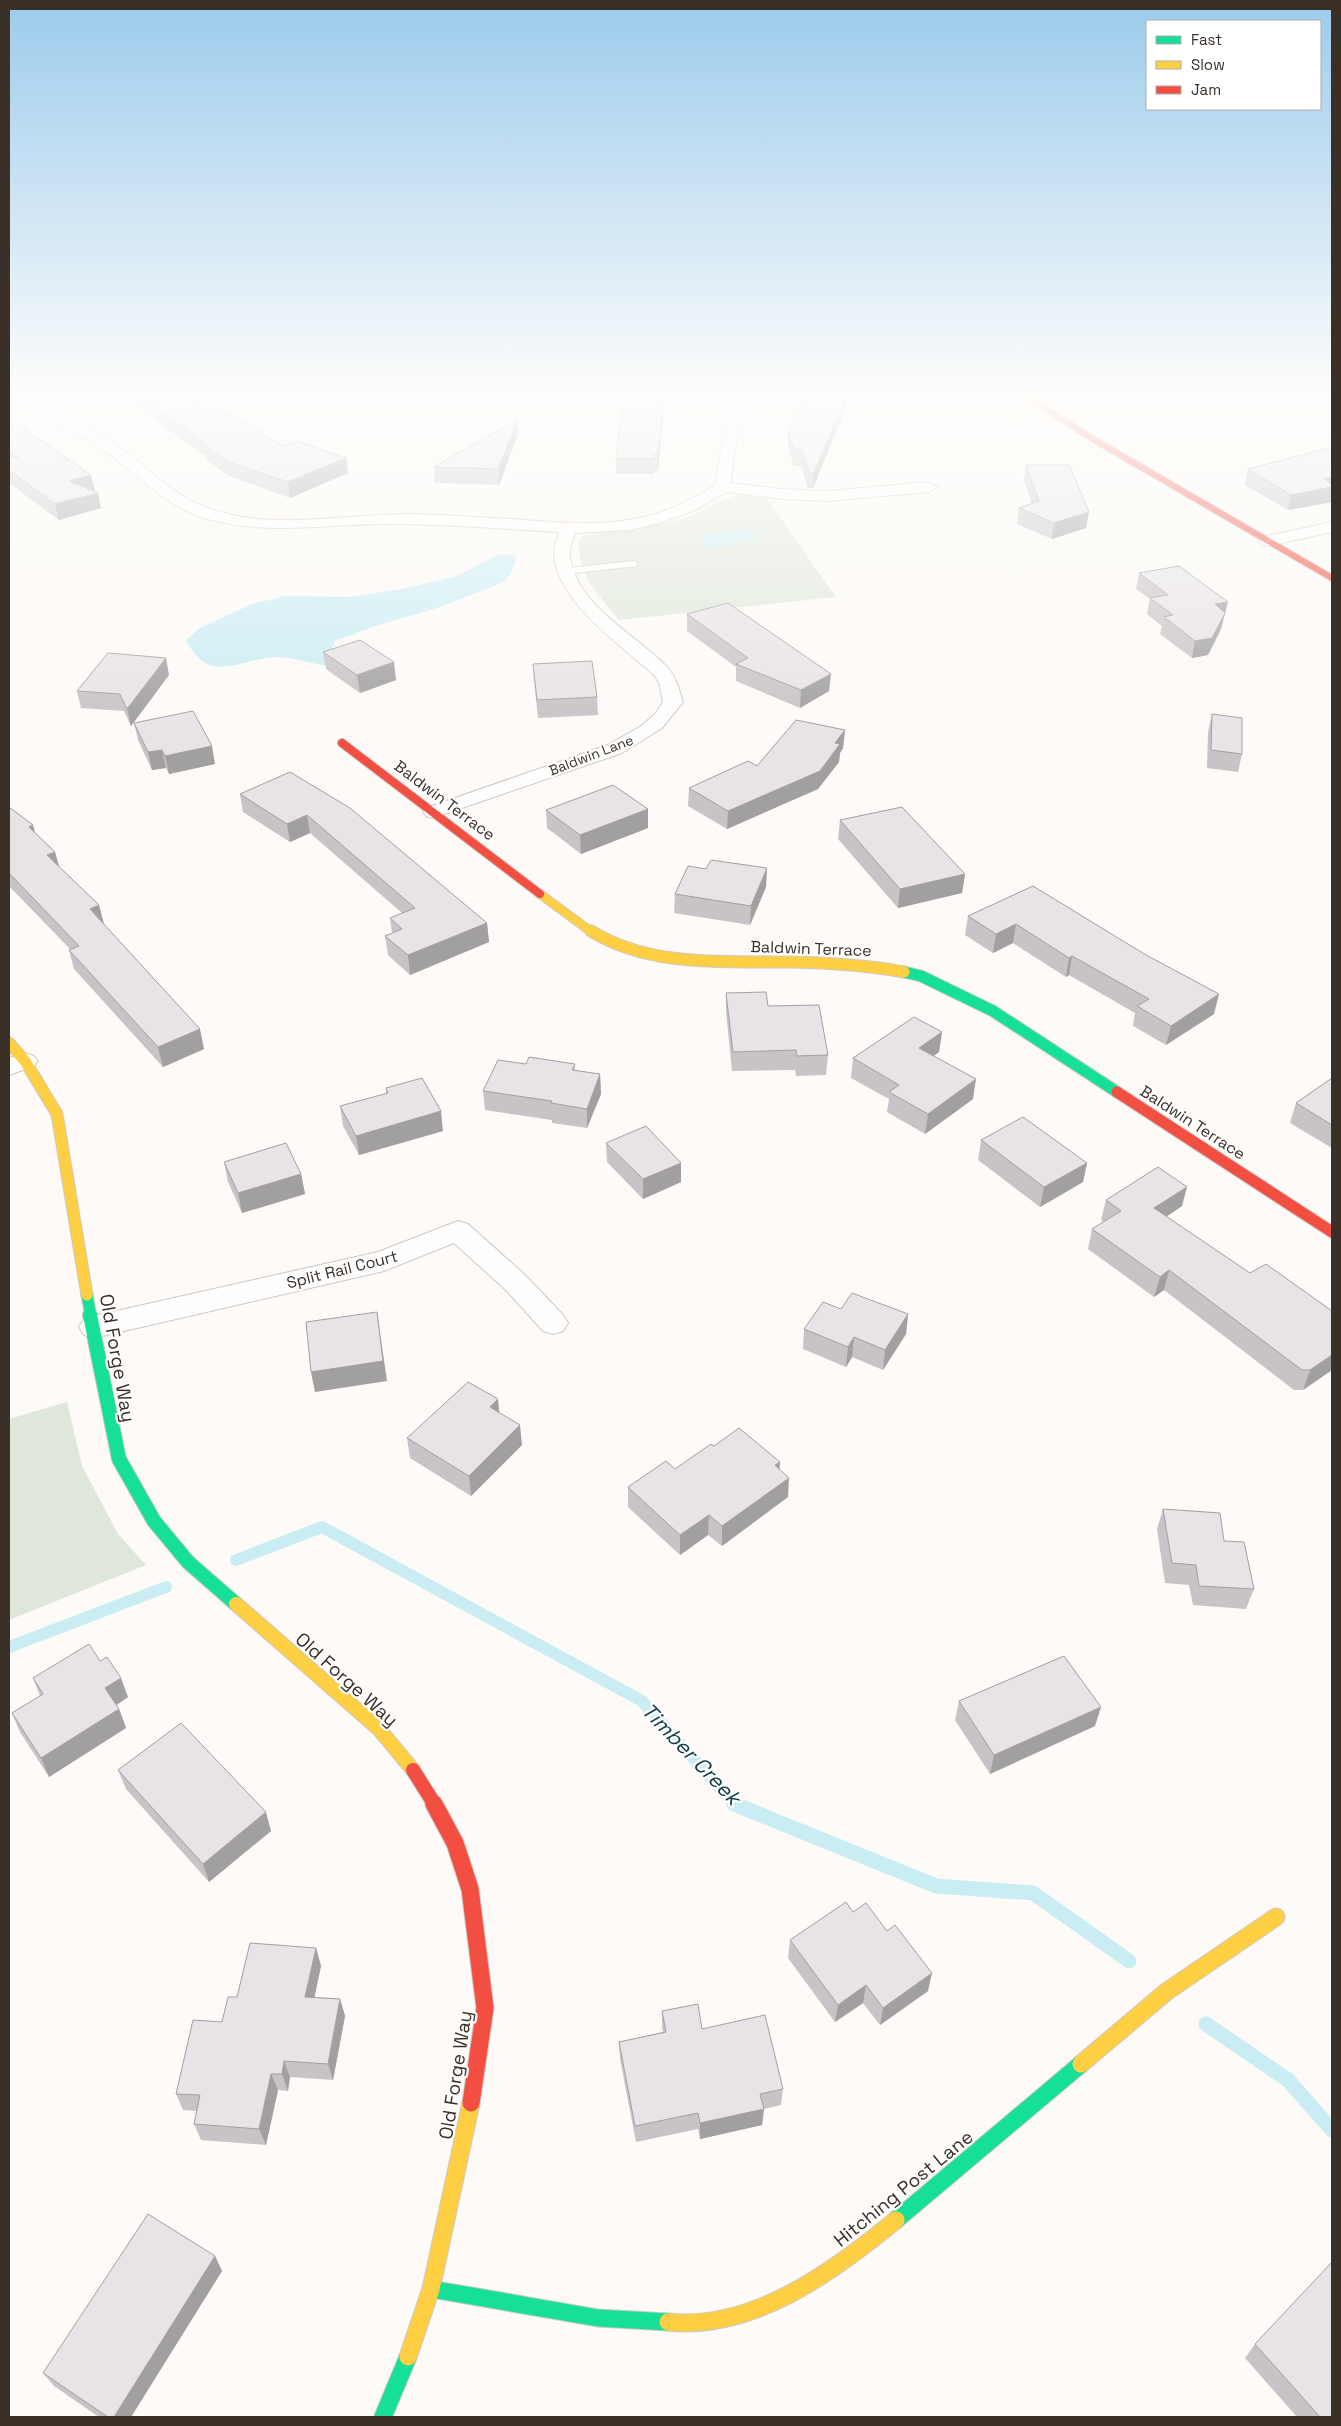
<svg xmlns="http://www.w3.org/2000/svg" width="1341" height="2426" font-family="'Space Grotesk',sans-serif">
<style>
.green{fill:#dfe7da}
.water{fill:#caedf4}
.lines{fill:none;stroke-linecap:round;stroke-linejoin:round}
.stream-far1{stroke:#caedf4;stroke-width:12}
.stream{stroke:#caedf4;stroke-width:15}
.lane-casing{stroke:#cec8c3;stroke-width:2}
.street-casing{stroke:#cec8c3;stroke-width:2}
.fast-far2-casing{stroke:#cec8c3;stroke-width:13}
.fast-far1-casing{stroke:#cec8c3;stroke-width:16}
.fast-casing{stroke:#cec8c3;stroke-width:19}
.slow-far3-casing{stroke:#cec8c3;stroke-width:10}
.slow-far2-casing{stroke:#cec8c3;stroke-width:13}
.slow-far1-casing{stroke:#cec8c3;stroke-width:16}
.slow-casing{stroke:#cec8c3;stroke-width:19}
.jam-far4-casing{stroke:#cec8c3;stroke-width:8}
.jam-far3-casing{stroke:#cec8c3;stroke-width:10}
.jam-far2-casing{stroke:#cec8c3;stroke-width:13}
.jam-far1-casing{stroke:#cec8c3;stroke-width:16}
.jam-casing{stroke:#cec8c3;stroke-width:19}
.lane{fill:#fffefe;fill-rule:evenodd}
.street{fill:#fffefe;fill-rule:evenodd}
.fast-far2{stroke:#16e098;stroke-width:11}
.fast-far1{stroke:#16e098;stroke-width:14}
.fast{stroke:#16e098;stroke-width:17}
.slow-far3{stroke:#ffcf43;stroke-width:8}
.slow-far2{stroke:#ffcf43;stroke-width:11}
.slow-far1{stroke:#ffcf43;stroke-width:14}
.slow{stroke:#ffcf43;stroke-width:17}
.jam-far4{stroke:#f24e42;stroke-width:6}
.jam-far3{stroke:#f24e42;stroke-width:8}
.jam-far2{stroke:#f24e42;stroke-width:11}
.jam-far1{stroke:#f24e42;stroke-width:14}
.jam{stroke:#f24e42;stroke-width:17}
.wall{fill:#c8c3c6}
.shaded-wall{fill:#a29fa1}
.building{fill:#e8e3e6;stroke:#a29fa1}
.labels{text-anchor:middle;stroke-width:4.5;stroke-linejoin:round;paint-order:stroke}
.far-street-label{font-size:14px;fill:#3a3027;stroke:#fff}
.street-label{font-size:16px;fill:#3a3027;stroke:#fff}
.near-street-label{font-size:19px;fill:#3a3027;stroke:#fff}
.near-water-label{font-size:21px;font-style:italic;fill:#0e3d46;stroke:#fff}
</style>
<rect width="100%" height="100%" fill="#fdfaf7"/>
<g class="green">
<path d="M738,495l29,4 69,98 -217,23c-22,-27 -39,-42 -41,-78l5,-6c33,-9 69,-7 102,-18 19,-6 34,-18 53,-23z"/>
<path d="M67,1402l15,64 36,68 28,31 -137,55v-201z"/>
</g>
<g class="water">
<path d="M750,529l8,11 -33,2 3,4 -21,3 -8,-13z"/>
<path d="M504,554l11,2 1,3 -5,15 -9,9 -68,26 -59,17 -40,15 -9,25c-16,-3 -34,-9 -50,-9 -38,2 -67,29 -90,-17l14,-12 52,-24 33,-8 64,1 53,-8 55,-13 40,-21z"/>
</g>
<g class="lines">
<g class="stream-far1">
<path d="M236,1560l86,-33 320,174 93,104"/>
<path d="M9,1647l157,-60"/>
</g>
<g class="stream">
<path d="M734,1804l202,82 97,7 96,68"/>
<path d="M1206,2024l82,56 44,50"/>
</g>
<defs>
<path id="lane" d="M633,561l4,1v4l-69,8 -6,-3 6,-3z"/>
<g id="street">
<path d="M9,393h9c33,16 66,31 97,51 31,21 56,51 93,64 65,24 138,5 206,6 33,1 65,3 98,5 39,3 78,7 117,1 31,-5 60,-18 86,-35l9,-53 13,-23 -84,-12 -7,-4h38l61,8 13,-8h17c-6,8 -17,12 -25,19 -17,17 -16,49 -19,71l51,6 46,2 101,-9 8,5 -8,5 -101,9 -46,-2 -56,-7 -31,18 -35,13 -31,7 -54,3c-2,7 -6,15 -5,23 7,51 65,77 97,111 9,10 12,22 16,35l-21,26 -40,25 -189,65 -7,-2 -3,-4 3,-4 182,-63 33,-19 14,-12 8,-12 -4,-19 -5,-8c-33,-30 -96,-72 -100,-120 -1,-7 3,-15 5,-23 -57,-3 -113,-8 -170,-8 -65,0 -128,13 -191,-8 -36,-13 -62,-43 -93,-65 -30,-20 -64,-35 -96,-52z"/>
<path d="M1332,522v10l-64,14 -6,-1 -2,-4 2,-4z"/>
<path d="M25,1053l9,3 4,5 -4,5 -25,9v-17z"/>
<path d="M458,1221l10,3 58,52 37,39 5,8 -5,8 -10,3 -10,-3 -37,-41 -52,-47 -70,28 -290,67 -10,-3 -5,-8 5,-8 10,-3 284,-64z"/>
</g>
<g id="fast-far2">
<path d="M904,972l17,4 72,35 124,81"/>
<path d="M87,1295l4,22"/>
</g>
<path id="fast-far1" d="M90,1315l29,144 35,62 34,41 48,42"/>
<g id="fast">
<path d="M896,2220l185,-156"/>
<path d="M431,2289l167,29 70,4"/>
<path d="M383,2417l25,-60"/>
</g>
<path id="slow-far3" d="M540,894l53,39"/>
<g id="slow-far2">
<path d="M591,931c60,37 135,30 202,31 38,1 74,3 111,10"/>
<path d="M9,1043l16,18 32,53 30,181"/>
</g>
<path id="slow-far1" d="M236,1604l143,125 34,41"/>
<g id="slow">
<path d="M1081,2064l85,-72 110,-75"/>
<path d="M668,2322c85,9 166,-51 228,-102"/>
<path d="M408,2357l23,-68 40,-186"/>
</g>
<path id="jam-far4" d="M1022,393l71,46 239,139"/>
<path id="jam-far3" d="M342,743l198,151"/>
<path id="jam-far2" d="M1117,1092l215,140"/>
<path id="jam-far1" d="M413,1770l22,35"/>
<path id="jam" d="M434,1804l21,39 15,46 15,119 -14,95"/>
</defs>
<use href="#lane" class="lane-casing"/>
<use href="#street" class="street-casing"/>
<use href="#fast-far2" class="fast-far2-casing"/>
<use href="#fast-far1" class="fast-far1-casing"/>
<use href="#fast" class="fast-casing"/>
<use href="#slow-far3" class="slow-far3-casing"/>
<use href="#slow-far2" class="slow-far2-casing"/>
<use href="#slow-far1" class="slow-far1-casing"/>
<use href="#slow" class="slow-casing"/>
<use href="#jam-far4" class="jam-far4-casing"/>
<use href="#jam-far3" class="jam-far3-casing"/>
<use href="#jam-far2" class="jam-far2-casing"/>
<use href="#jam-far1" class="jam-far1-casing"/>
<use href="#jam" class="jam-casing"/>
<use href="#lane" class="lane"/>
<use href="#street" class="street"/>
<use href="#fast-far2" class="fast-far2"/>
<use href="#fast-far1" class="fast-far1"/>
<use href="#fast" class="fast"/>
<use href="#slow-far3" class="slow-far3"/>
<use href="#slow-far2" class="slow-far2"/>
<use href="#slow-far1" class="slow-far1"/>
<use href="#slow" class="slow"/>
<use href="#jam-far4" class="jam-far4"/>
<use href="#jam-far3" class="jam-far3"/>
<use href="#jam-far2" class="jam-far2"/>
<use href="#jam-far1" class="jam-far1"/>
<use href="#jam" class="jam"/>
</g>
<g class="wall">
<path d="M122,393h54l108,53 64,27 -58,25 -61,-22 -24,-17v-3l-83,-60z"/>
<path d="M894,393h20l-16,4z"/>
<path d="M846,396l-1,14 -32,78h-5l-7,-22h-7l-6,-18v-15z"/>
<path d="M663,404v15l-5,52h-4v3h-38v-16z"/>
<path d="M9,426l82,49 4,16h-2l8,17 -42,12 -50,-37z"/>
<path d="M518,434l-19,51 -64,-2 -1,-16z"/>
<path d="M1332,447v55l-44,8 -43,-25 3,-16z"/>
<path d="M1026,465l63,47 -3,16 -34,11 -35,-15 2,-16 13,-4 -8,-24z"/>
<path d="M1139,573l85,46h-1l-2,10 -13,26 -16,3 -32,-24 2,-8 -15,-12 3,-15 -14,-10z"/>
<path d="M687,614l142,77 -29,17 -64,-27v-14l-49,-36z"/>
<path d="M323,652l73,28 -36,13 -34,-24z"/>
<path d="M533,664l64,33 1,18 -60,3 -4,-37z"/>
<path d="M169,675l-38,51 -7,-15 -43,-3 -4,-17z"/>
<path d="M1212,714l30,40 -4,18 -31,-4 1,-36z"/>
<path d="M134,723l81,41 -46,10 -3,-6 -14,2 -14,-30z"/>
<path d="M845,730l-2,18 -3,5 -1,9 -21,27 -91,40 -39,-23 1,-18 68,-22z"/>
<path d="M290,772l197,151 2,19 -79,33 -22,-20 -3,-19 7,-3 -2,-15 12,-5 -92,-80 -20,9 -47,-30 -3,-18z"/>
<path d="M9,807l46,45 4,14 44,58 101,125 -41,18 -89,-98 -5,-19 1,-1 -61,-63z"/>
<path d="M546,810l102,18 -67,26 -34,-26z"/>
<path d="M840,820l125,54 -3,19 -64,15 -60,-69z"/>
<path d="M767,868l-1,19 -16,38 -76,-12 1,-19 31,-25z"/>
<path d="M1033,886l181,128 -48,31 -33,-19 2,-13 -66,-38 -3,2 -53,-34 -20,10 -28,-18 3,-19z"/>
<path d="M726,993l42,13 60,49 -2,20 -30,1 -1,-6 -63,1 -6,-59z"/>
<path d="M942,1032l-3,20 -5,4 39,43 -48,35 -38,-22 2,-13 -38,-21 2,-20z"/>
<path d="M526,1064h49v6l25,4 1,20 -14,34 -35,-5v-3l-67,-10 -2,-19z"/>
<path d="M1332,1078v70l-42,-25 6,-20z"/>
<path d="M386,1088l57,43 -84,24 -16,-29 -3,-20 46,-12z"/>
<path d="M981,1140l106,23 -4,19 -43,25 -62,-47z"/>
<path d="M606,1143l75,39 -38,17 -36,-37z"/>
<path d="M224,1162l77,12 4,20 -63,19 -14,-31z"/>
<path d="M1106,1200l76,6 -16,11 84,56 82,38v59l-29,20h-9l-130,-100 -10,7 -66,-48 4,-20 12,-7 -3,-2z"/>
<path d="M841,1309l67,5 -2,20 -23,36 -31,-13 -6,10 -43,-18 1,-20z"/>
<path d="M407,1438l115,7 -51,51 -61,-38z"/>
<path d="M714,1446l66,24 8,27 -66,49 -14,-11 -28,20 -52,-48v-20l47,-18z"/>
<path d="M1163,1509l61,32 30,48 -8,20 -53,-4 -4,-20 -24,-2 -8,-54z"/>
<path d="M100,1661l28,36 -12,8 3,4 7,19 -77,49 -29,-45 -8,-19 28,-17 -7,-18z"/>
<path d="M959,1701l136,25 -105,48 -35,-54z"/>
<path d="M118,1770l153,61 -62,51 -83,-93z"/>
<path d="M853,1912l34,19 41,60 -48,34 -17,-22 -28,19 -47,-64 2,-18z"/>
<path d="M316,1948l5,18 -7,31 26,2 5,17 -12,64 -43,-3 -2,14 -10,-1 -12,55 -65,-5 -7,-16 3,-13 -14,-1 -7,-16 61,-97z"/>
<path d="M662,2011l40,18 81,60 -2,16 -17,4 -2,16 -62,14 -2,-10 -62,13 -16,-83 -1,-17 44,-10 -1,-4z"/>
<path d="M215,2256l7,15 -91,146h-32l-45,-31 -11,-13z"/>
<path d="M1255,2344l77,73h-35l-52,-59z"/>
</g>
<g class="shaded-wall">
<path d="M899,393h15l-16,4z"/>
<path d="M846,396l-1,14 -32,78 1,-15z"/>
<path d="M663,404v15l-5,52v-16z"/>
<path d="M518,419v15l-19,51 -1,-16z"/>
<path d="M346,458l2,15 -58,25 -2,-16z"/>
<path d="M91,475l4,16 -22,5 -4,-15z"/>
<path d="M1332,477v25l-44,8 3,-15 33,-16z"/>
<path d="M98,493l3,15 -42,12 -4,-16z"/>
<path d="M1089,512l-3,16 -34,11 2,-16z"/>
<path d="M1228,602l-7,27 -13,26 -16,3 3,-17 20,-37z"/>
<path d="M166,658l3,17 -38,51 -4,-17z"/>
<path d="M394,662l2,18 -36,13 -3,-18z"/>
<path d="M831,674l-2,17 -29,17 1,-18z"/>
<path d="M845,730l-2,18 -3,5 -1,9 -21,27 -91,40 1,-18 107,-68z"/>
<path d="M212,746l3,18 -46,10 -4,-18z"/>
<path d="M162,750l4,18 -14,2 -4,-18z"/>
<path d="M648,809v19l-67,26 -1,-19z"/>
<path d="M307,815l3,18 -20,9 -3,-18z"/>
<path d="M33,825l5,19 -9,-17z"/>
<path d="M55,852l5,19 -13,-16z"/>
<path d="M767,868l-1,19 -16,38 1,-19z"/>
<path d="M965,874l-3,19 -64,15 2,-19z"/>
<path d="M99,905l5,19 -14,-15z"/>
<path d="M487,923l2,19 -79,33 -2,-20z"/>
<path d="M1016,924l-3,19 -20,10 3,-19z"/>
<path d="M1072,956l-3,19 -3,2 3,-19z"/>
<path d="M1219,994l-5,20 -48,31 5,-19z"/>
<path d="M200,1029l4,20 -41,18 -5,-20z"/>
<path d="M942,1032l-3,20 -22,15 2,-19z"/>
<path d="M600,1074l1,20 -14,34v-19z"/>
<path d="M976,1079l-3,20 -48,35 3,-20z"/>
<path d="M441,1111l2,20 -84,24 -3,-19z"/>
<path d="M681,1163v19l-38,17v-20z"/>
<path d="M1087,1163l-4,19 -43,25 4,-20z"/>
<path d="M301,1174l4,20 -63,19 -4,-20z"/>
<path d="M1187,1187l-5,19 -33,22 5,-20z"/>
<path d="M1169,1270l-5,20 -10,7 6,-20z"/>
<path d="M377,1312l10,69 -72,11 -4,-20z"/>
<path d="M908,1314l-2,20 -23,36 2,-20z"/>
<path d="M854,1337l-2,20 -6,10 2,-20z"/>
<path d="M1332,1355v15l-29,20 7,-20z"/>
<path d="M498,1399l2,20 -10,-12z"/>
<path d="M520,1425l2,20 -51,51 -2,-20z"/>
<path d="M780,1462l-1,20 -4,-17z"/>
<path d="M789,1478l-1,19 -66,49v-20z"/>
<path d="M709,1515l-1,20 -28,20v-20z"/>
<path d="M121,1678l7,19 -16,11 -7,-20z"/>
<path d="M1101,1707l-6,19 -105,48 4,-19z"/>
<path d="M119,1709l7,19 -77,49 -8,-19z"/>
<path d="M266,1812l5,19 -62,51 -6,-18z"/>
<path d="M316,1948l5,18 -10,48 -6,-17z"/>
<path d="M932,1973l-4,18 -48,34 3,-17z"/>
<path d="M866,1985l-3,18 -28,19 3,-17z"/>
<path d="M340,1999l5,17 -12,64 -5,-16z"/>
<path d="M284,2061l6,16 -2,14 -6,-17z"/>
<path d="M271,2074l7,16 -12,55 -7,-16z"/>
<path d="M764,2109l-2,16 -62,14v-16z"/>
<path d="M215,2256l7,15 -91,146h-17z"/>
</g>
<g class="building">
<path d="M136,393h40l40,17 4,-1 64,37 13,-5 49,17 -58,24 -62,-21 -23,-18h2z"/>
<path d="M806,393h29l11,3 -32,77h-5l-7,-23h-7l-7,-17z"/>
<path d="M663,404l-5,51h-4v4l-38,-1 6,-49z"/>
<path d="M518,419l-20,50 -64,-2z"/>
<path d="M16,423l75,52 -22,6 29,12 -43,11 -46,-34v-15l10,4 -10,-8v-25z"/>
<path d="M1332,447v30l-8,2 8,5v3l-41,8 -43,-26z"/>
<path d="M1026,465h43l20,47 -35,11 -35,-15 20,-7z"/>
<path d="M1179,566l49,36 -13,2 10,9 -13,25 -17,3 -31,-24 9,-2 -23,-17 18,-3 -29,-22z"/>
<path d="M728,603l103,71 -30,16 -65,-26 12,-6 -61,-44z"/>
<path d="M360,640l34,22 -37,13 -34,-23z"/>
<path d="M108,653l58,5 -39,51 -7,-15 -43,-3z"/>
<path d="M592,661l5,36 -60,3 -4,-36z"/>
<path d="M193,711l19,35 -47,10 -3,-6 -14,2 -14,-29z"/>
<path d="M1212,714l30,4v36l-31,-4z"/>
<path d="M796,720l49,10 -10,13 5,1 -20,27 -92,40 -39,-23 59,-27 9,5z"/>
<path d="M290,772l60,36 137,115 -79,32 -23,-19 17,-7 -12,-11 25,-10 -108,-93 -20,9 -47,-30z"/>
<path d="M613,785l35,24 -68,26 -34,-25z"/>
<path d="M9,807l24,18 -4,2 26,25 -8,3 52,50 -9,4 110,120 -42,18 -89,-97 10,-4 -70,-73z"/>
<path d="M902,807l63,67 -65,15 -60,-69z"/>
<path d="M711,860l56,8 -16,38 -76,-12 13,-28 18,3z"/>
<path d="M1033,886l113,69 73,39 -48,32 -34,-20 12,-7 -77,-43 -3,2 -53,-34 -20,10 -28,-18z"/>
<path d="M766,992l2,14 51,-1 9,50 -31,1 -1,-6 -63,2 -7,-59z"/>
<path d="M914,1017l28,15 -23,16 57,31 -48,35 -39,-22 10,-7 -46,-27z"/>
<path d="M529,1057l46,7 -3,6 28,4 -13,35 -36,-6 1,-2 -69,-10 15,-31 28,4z"/>
<path d="M422,1078l19,33 -85,25 -16,-30 48,-13 -2,-5z"/>
<path d="M1332,1078v47l-36,-22z"/>
<path d="M1023,1117l64,46 -43,24 -63,-47z"/>
<path d="M646,1126l35,37 -38,16 -37,-36z"/>
<path d="M286,1143l15,31 -63,19 -14,-31z"/>
<path d="M1158,1167l29,20 -33,21 96,65 16,-9 66,47v44l-22,15h-8l-133,-100 -9,7 -68,-48 29,-18 -15,-11z"/>
<path d="M852,1293l56,21 -23,36 -31,-13 -6,10 -44,-18 19,-27 18,7z"/>
<path d="M377,1312l6,49 -72,11 -5,-50z"/>
<path d="M468,1382l30,17 -8,8 30,18 -51,51 -62,-38z"/>
<path d="M739,1428l41,34 -5,3 14,13 -67,48 -13,-11 -29,20 -52,-48 38,-26 9,8 36,-25 3,2z"/>
<path d="M1163,1509l57,4 4,28 20,1 10,47 -55,-3 -3,-21 -24,-2z"/>
<path d="M89,1644l11,17 7,-4 14,21 -16,10 14,21 -78,49 -29,-45 31,-19 -10,-16z"/>
<path d="M1064,1656l37,51 -107,48 -35,-54z"/>
<path d="M181,1723l85,89 -63,52 -85,-94z"/>
<path d="M846,1902l7,10 13,-9 21,28 8,-6 37,48 -49,35 -17,-23 -28,20 -48,-65z"/>
<path d="M250,1943l66,5 -11,49 35,2 -12,65 -44,-3 -2,13h-11l-12,55 -65,-5 6,-29 -24,-1 17,-74 29,2 6,-25h9z"/>
<path d="M698,2004l4,25 63,-14 18,74 -23,5 4,15 -64,14 -2,-10 -63,13 -16,-84 47,-10 -4,-21z"/>
<path d="M148,2214l67,42 -101,161h-6l-65,-44z"/>
<path d="M1332,2262v155h-12l-65,-73z"/>
</g>
<linearGradient id="sky" x2="0" y2="1"><stop stop-color="#9ccbed"/><stop offset="0.54" stop-color="#fefdfb"/><stop offset="1" stop-color="#fefdfb" stop-opacity="0"/></linearGradient>
<rect width="1341" height="733" fill="url(#sky)"/>
<g class="labels">
<g class="far-street-label">
<text transform="translate(591 755) rotate(-21)" y="5">Baldwin Lane</text>
</g>
<g class="street-label">
<text transform="translate(445 800) rotate(37)" y="6">Baldwin Terrace</text>
<text transform="translate(811 948) rotate(2)" y="6">Baldwin Terrace</text>
<text transform="translate(1193 1122) rotate(33)" y="6">Baldwin Terrace</text>
<text transform="translate(342 1269) rotate(-14)" y="6">Split Rail Court</text>
</g>
<g class="near-street-label">
<text transform="translate(118 1358) rotate(80)" y="7">Old Forge Way</text>
<text transform="translate(347 1679) rotate(42)" y="7">Old Forge Way</text>
<text transform="translate(455 2075) rotate(-81)" y="7">Old Forge Way</text>
<text transform="translate(903 2188) rotate(-39)" y="7">Hitching Post Lane</text>
</g>
<g class="near-water-label">
<text transform="translate(691 1754) rotate(46)" y="7">Timber Creek</text>
</g>
</g>
<rect width="1341" height="2426" fill="none" stroke="#3a3027" stroke-width="20"/>
<rect x="1146" y="20" width="175" height="90" fill="#ffffff" stroke="#b0aca9"/>
<rect x="1156" y="36" width="25" height="8" fill="#16e098" stroke="#b0aca9"/>
<text x="1191" y="45" font-size="15" fill="#3a3027">Fast</text>
<rect x="1156" y="61" width="25" height="8" fill="#ffcf43" stroke="#b0aca9"/>
<text x="1191" y="70" font-size="15" fill="#3a3027">Slow</text>
<rect x="1156" y="86" width="25" height="8" fill="#f24e42" stroke="#b0aca9"/>
<text x="1191" y="95" font-size="15" fill="#3a3027">Jam</text>
</svg>
